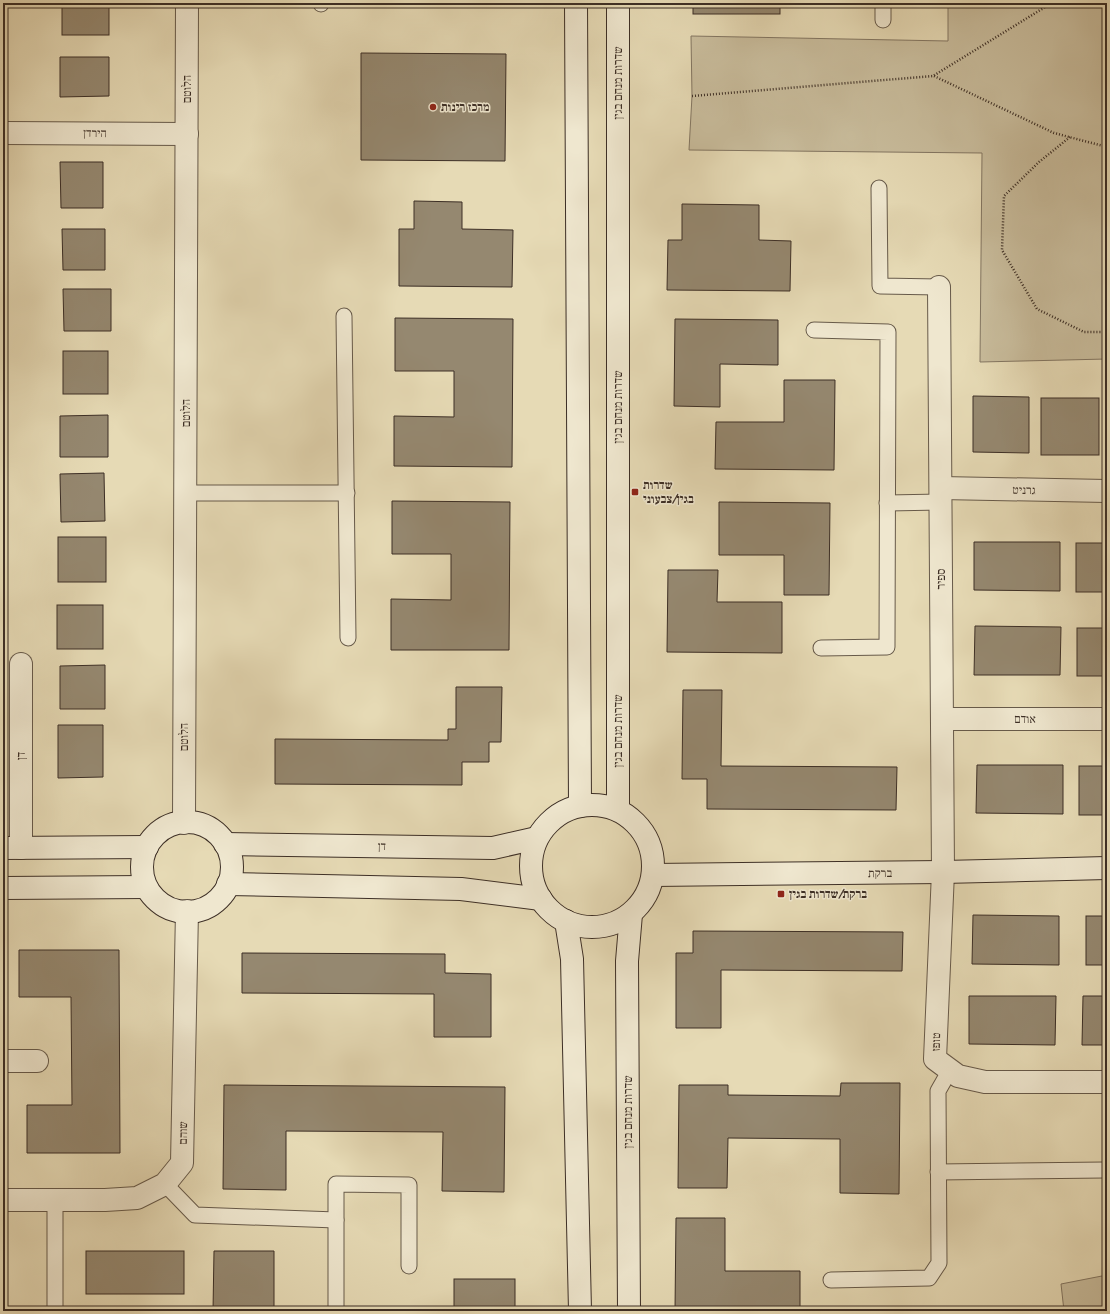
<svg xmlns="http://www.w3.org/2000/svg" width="1110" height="1314" font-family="'IM FELL English','Frank Ruhl Libre',serif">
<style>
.green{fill:#c9bd9d;stroke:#837662}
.building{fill:#958870;stroke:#3d2f26}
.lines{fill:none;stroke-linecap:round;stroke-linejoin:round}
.lane-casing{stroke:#675a4a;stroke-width:17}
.street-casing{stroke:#675a4a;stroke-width:24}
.secondary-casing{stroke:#3d2f26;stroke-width:24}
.path{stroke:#3d2f26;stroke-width:2.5;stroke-dasharray:1 2;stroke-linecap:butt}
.lane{stroke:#efe7cf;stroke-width:15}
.street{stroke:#efe7cf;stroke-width:22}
.secondary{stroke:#efe7cf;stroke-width:22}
.poi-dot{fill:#8f2418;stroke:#efe7cf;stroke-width:1.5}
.labels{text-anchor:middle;stroke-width:3;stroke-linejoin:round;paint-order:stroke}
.street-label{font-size:12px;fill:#3d2f26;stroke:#efe7cf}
.poi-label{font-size:12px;font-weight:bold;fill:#3d2f26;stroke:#efe7cf;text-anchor:start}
</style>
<rect width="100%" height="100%" fill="#e6dab5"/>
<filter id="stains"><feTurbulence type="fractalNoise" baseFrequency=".005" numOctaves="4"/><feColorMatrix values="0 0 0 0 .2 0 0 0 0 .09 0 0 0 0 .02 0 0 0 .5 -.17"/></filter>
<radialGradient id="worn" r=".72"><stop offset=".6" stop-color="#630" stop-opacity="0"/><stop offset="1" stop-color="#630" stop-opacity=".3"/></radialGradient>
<g class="green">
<path d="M948,3h159v356l-127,3 2,-209 -293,-3 3,-54 -1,-60 257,5z"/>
<path d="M1107,1275v36h-43l-3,-27z"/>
</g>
<g class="building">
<rect x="62" y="3" width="47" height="32"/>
<rect x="693" y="3" width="87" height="11"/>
<path d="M361,53l145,1 -1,107 -144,-1z"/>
<path d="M60,57h49v39l-49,1z"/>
<path d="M60,162h43v46h-42z"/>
<path d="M414,201l48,1v27l51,1 -1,57 -113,-1v-57h15z"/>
<path d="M682,204l77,1v35l32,1 -1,50 -123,-1 1,-50h14z"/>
<path d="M62,229h43v41h-42z"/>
<path d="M63,289h48v42h-47z"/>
<path d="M395,318l118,1 -1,148 -118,-1v-50l60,1v-46h-59z"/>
<path d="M675,319l103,1v45l-58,-1v43l-46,-1z"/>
<rect x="63" y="351" width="45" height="43"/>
<path d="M784,380h51l-1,90 -119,-1 1,-47h68z"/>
<path d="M973,396l56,1v56l-56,-1z"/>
<rect x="1041" y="398" width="58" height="57"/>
<path d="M108,415v42h-48v-41z"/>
<path d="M104,473l1,48 -44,1 -1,-48z"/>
<path d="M392,501l118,1 -1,148h-118v-51l60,1v-46h-59z"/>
<path d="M719,502l111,1 -1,92h-45v-40h-65z"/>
<rect x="58" y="537" width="48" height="45"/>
<path d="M974,542h86v49l-86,-1z"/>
<rect x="1076" y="543" width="31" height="49"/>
<path d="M668,570h50l-1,32h65v51l-115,-1z"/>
<rect x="57" y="605" width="46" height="44"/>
<path d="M975,626l86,1 -1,48h-86z"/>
<rect x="1077" y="628" width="30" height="48"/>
<path d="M105,665v44h-45v-43z"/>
<path d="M456,687h46l-1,55h-12v20h-27v23l-187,-1v-45l173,1v-11h8z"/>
<path d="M683,690h39l-1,76 176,1 -1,43 -189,-1v-30h-25z"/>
<path d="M58,725h45v52l-45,1z"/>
<path d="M977,765h86v49l-87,-1z"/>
<rect x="1079" y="766" width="28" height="49"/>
<path d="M973,915l86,1v49l-87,-1z"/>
<rect x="1086" y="916" width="21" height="49"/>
<path d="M693,931l210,1 -1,39 -181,-1v58h-45v-75h17z"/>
<path d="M19,950h100l1,203h-93v-48h45l-1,-108h-52z"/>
<path d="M242,953l203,1v19l46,1v63h-57v-43l-192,-1z"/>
<path d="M969,996h87l-1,49 -86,-1z"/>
<path d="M1083,996h24v49h-25z"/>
<path d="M841,1083h59l-1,111 -59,-1v-54l-112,-1 -1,50h-49l1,-103h49v10l112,1z"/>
<path d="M224,1085l281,2 -1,105 -62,-1 1,-59 -157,-1v59l-63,-1z"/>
<path d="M676,1218h49v53h75v40h-125z"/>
<rect x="86" y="1251" width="98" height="43"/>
<path d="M214,1251h60v60h-61z"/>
<rect x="454" y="1279" width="61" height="32"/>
</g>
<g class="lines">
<defs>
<g id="lane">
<path d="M883,3v17"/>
<path d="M321,4v-1"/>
<path d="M879,188l1,98 59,1"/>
<path d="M344,316l4,322"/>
<path d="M814,330l74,2 -1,315 -66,1"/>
<path d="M185,493h162"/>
<path d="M887,503l54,-1"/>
<path d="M938,1172l166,-2"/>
<path d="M165,1184l30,31 141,5"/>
<path d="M55,1200v111"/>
<path d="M831,1280l98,-2 10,-15 -1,-172 12,-21"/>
<path d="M336,1311v-127l73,1v81"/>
</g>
<g id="street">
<path d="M3,133l184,1"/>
<path d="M939,287l4,585 -8,187 23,17 27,6h122"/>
<path d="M941,488l166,3"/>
<path d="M21,664v184"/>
<path d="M942,719h165"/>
<path d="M184,823l3,-820"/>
<path d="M3,1061h34"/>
<path d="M3,1200h102l32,-2 28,-14 17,-21 5,-252"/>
</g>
<g id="secondary">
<path d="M576,3l4,803"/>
<path d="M618,3v807"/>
<circle cx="592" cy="866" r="61"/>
<circle cx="187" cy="867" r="45"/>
<path d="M225,844l268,4 44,-10"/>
<path d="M3,848l144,-1"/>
<path d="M653,875l290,-3 164,-4"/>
<path d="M228,884l233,5 80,10"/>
<path d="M3,888l143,-1"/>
<path d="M566,921l6,38 8,352"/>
<path d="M629,1311l-2,-350 4,-47"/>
</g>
</defs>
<use href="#lane" class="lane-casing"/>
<use href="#street" class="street-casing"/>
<use href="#secondary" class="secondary-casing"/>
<g class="path">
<path d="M934,76l120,57 53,14"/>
<path d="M692,96l241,-20 117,-72 4,-1"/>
<path d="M1070,137l-31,25 -35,34 -2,54 35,59 47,23h23"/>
</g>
<use href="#lane" class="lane"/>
<use href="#street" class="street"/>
<use href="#secondary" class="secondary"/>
</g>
<g class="poi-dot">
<circle cx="433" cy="107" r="4"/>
<rect x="631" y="488" width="8" height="8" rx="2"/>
<rect x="777" y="890" width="8" height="8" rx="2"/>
</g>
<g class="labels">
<g class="street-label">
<text transform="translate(618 83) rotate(-90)" y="4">שדרות מנחם בגין</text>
<text transform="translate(187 89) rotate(-90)" y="4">הלוטם</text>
<text transform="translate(95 133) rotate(1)" y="4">הירדן</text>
<text transform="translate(618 407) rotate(-90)" y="4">שדרות מנחם בגין</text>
<text transform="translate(186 413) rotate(-90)" y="4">הלוטם</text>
<text transform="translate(1024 490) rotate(1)" y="4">גרניט</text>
<text transform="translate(941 579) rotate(-90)" y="4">ספיר</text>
<text x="1025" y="723">אודם</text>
<text transform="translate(618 731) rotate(-90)" y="4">שדרות מנחם בגין</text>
<text transform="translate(184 737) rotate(-90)" y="4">הלוטם</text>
<text transform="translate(21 756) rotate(-90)" y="4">דן</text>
<text transform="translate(382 846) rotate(1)" y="4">דן</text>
<text transform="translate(880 873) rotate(-1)" y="4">ברקת</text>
<text transform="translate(936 1042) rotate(-88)" y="4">טופז</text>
<text transform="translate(628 1112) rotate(-90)" y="4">שדרות מנחם בגין</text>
<text transform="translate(183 1133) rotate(-89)" y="4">שוהם</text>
</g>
<g class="poi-label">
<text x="441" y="111">מרכז רינות</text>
<text x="643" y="489">שדרות<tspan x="643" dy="14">בגין/צבעוני</tspan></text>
<text x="789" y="898">ברקת/שדרות בגין</text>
</g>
</g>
<rect width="1110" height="1314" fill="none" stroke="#e6dab5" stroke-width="16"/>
<rect x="4" y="4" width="1102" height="1306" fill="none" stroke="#3d2f26" stroke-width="2"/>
<rect x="8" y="8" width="1094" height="1298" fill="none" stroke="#3d2f26"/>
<rect width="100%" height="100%" filter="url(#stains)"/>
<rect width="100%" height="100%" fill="url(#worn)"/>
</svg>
